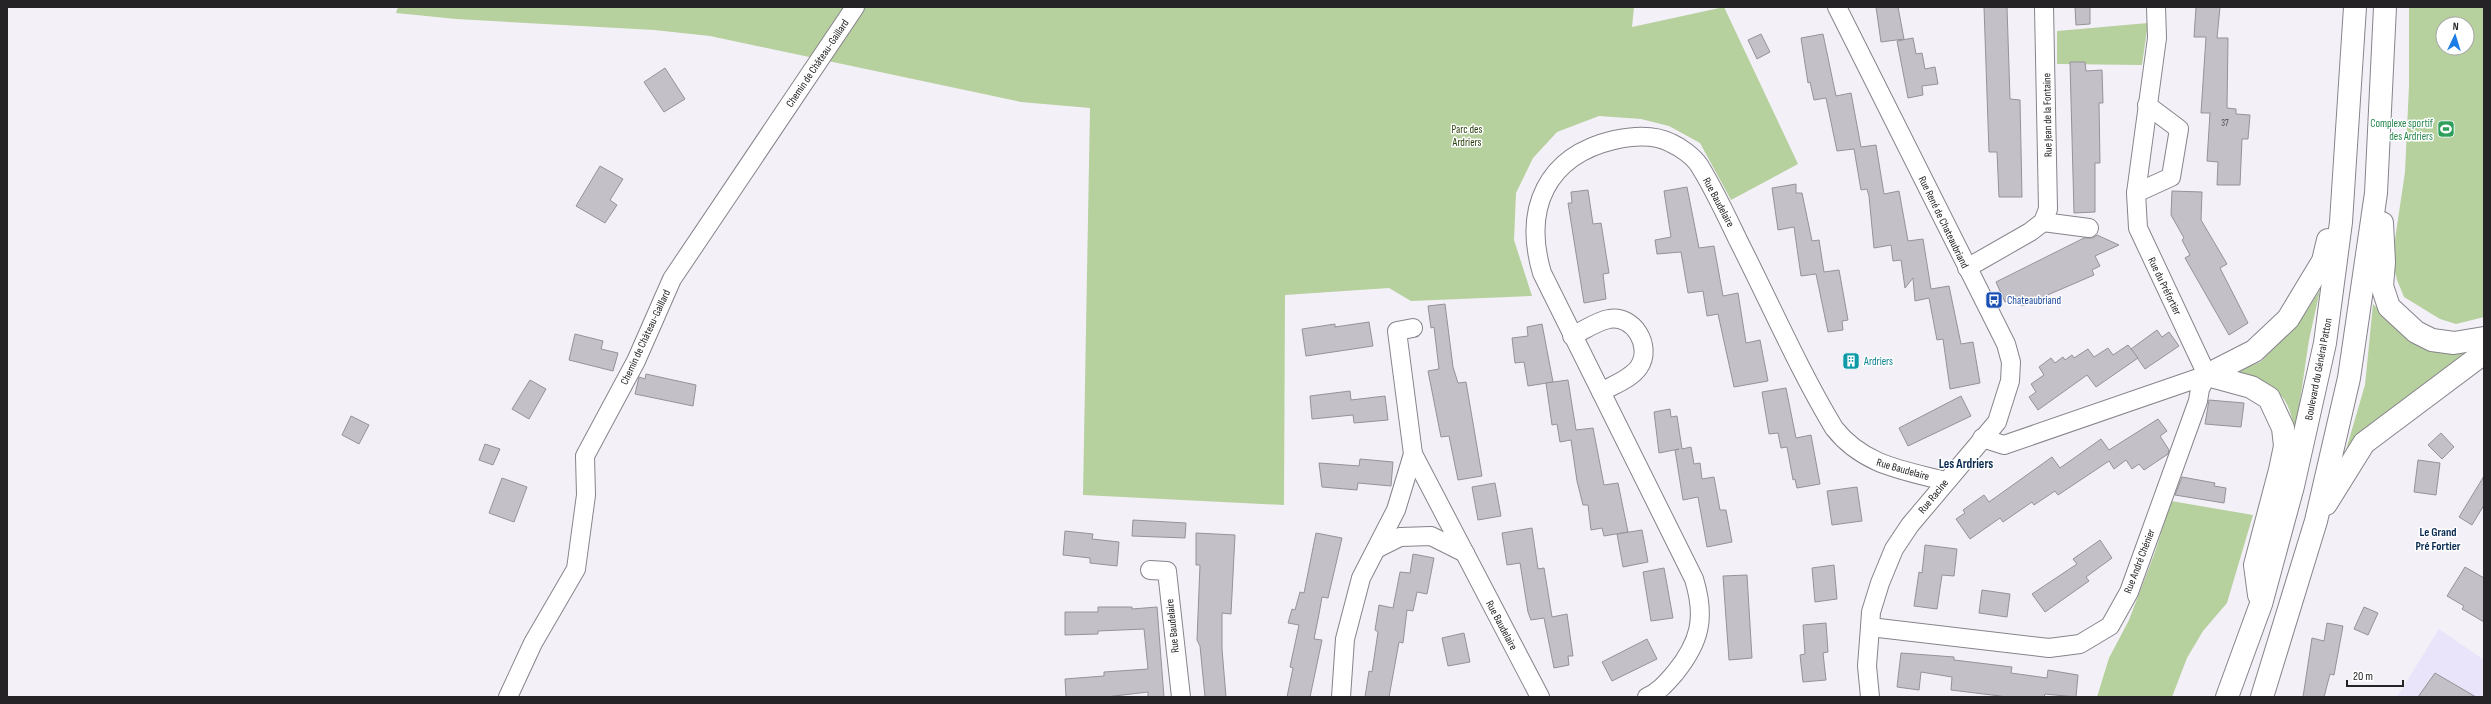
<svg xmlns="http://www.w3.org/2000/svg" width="2491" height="704" font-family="'Sofia Sans Condensed',sans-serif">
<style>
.industrial{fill:#eae4fa}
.green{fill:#b6d09e;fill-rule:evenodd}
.building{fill:#c4c0c8;stroke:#96929a}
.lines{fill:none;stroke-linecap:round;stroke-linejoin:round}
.minor-casing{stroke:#87838b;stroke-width:20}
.highway-casing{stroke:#87838b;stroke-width:24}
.minor{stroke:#fff;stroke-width:18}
.highway{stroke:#fff;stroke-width:22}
.labels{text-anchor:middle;stroke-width:3;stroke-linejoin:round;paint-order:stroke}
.number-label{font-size:9px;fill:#4d4a4e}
.street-label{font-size:11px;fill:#252326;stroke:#fff}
.leisure-label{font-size:11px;fill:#27864d;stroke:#fff;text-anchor:end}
.park-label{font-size:11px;fill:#2a410b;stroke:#fff}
.transit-label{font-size:11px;fill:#164399;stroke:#fff;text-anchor:start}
.culture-label{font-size:11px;fill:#0d838f;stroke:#fff;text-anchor:start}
.neighbourhood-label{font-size:12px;font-weight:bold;fill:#082a50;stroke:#fff}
.quarter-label{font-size:13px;font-weight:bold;fill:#082a50;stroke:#fff}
</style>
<rect width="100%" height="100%" fill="#f4f0f8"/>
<path class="industrial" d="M2439,629l45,31v37h-87z"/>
<g class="green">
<path d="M398,7h1236l-2,20 92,-20 74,157 -67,36 -31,-57 -31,-17 -28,-7 -42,-3 -42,16 -24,26 -17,35 -2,47 18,56 -121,5 -22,-13 -104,7 -1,210 -201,-10 7,-387 -69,-6 -311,-66 -56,-6 -198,-11 -60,-6z"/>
<path d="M2409,7h75v310l-28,7 -16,-5 -36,-22 -7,-17 -5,-20 13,-88 4,-86zM2443,24h24v24h-24z"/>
<path d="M2148,23l-6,42 -85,-1v-33z"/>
<path d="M2320,290l-11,50 -14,94c-7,-47 -21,-45 -59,-62l24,-10 37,-37z"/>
<path d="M2373,304l40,39 19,6 43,1 -132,110 22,-75z"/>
<path d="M2171,501l82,14 -26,88 -24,28 -16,27 -15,39h-75l12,-39 20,-38 26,-68z"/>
</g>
<g class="building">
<path d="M1876,7h22l6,32 -23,3z"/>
<path d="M1984,7h23l3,92 10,1 2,97h-23l-2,-45h-8z"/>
<path d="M2075,7h15v17l-14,1z"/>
<path d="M2196,7h24l-3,31h11l-1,70 9,1v5l14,1 -2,24h-6l-2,46h-23l1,-23 -11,-1 3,-48h-9l5,-76h-12z"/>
<path d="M1761,34l9,18 -13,7 -9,-19z"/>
<path d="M1823,34l13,62 15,-3 10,54 15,-2 8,49 15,-3 9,50 15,-2 8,50 18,-3 12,58 12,-2 7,41 -30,6 -7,-50 -6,1 -8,-42 -14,3 -2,-23 -8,10 -4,-28 -8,1 -2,-16 -17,3 -5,-52 -2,-7 -6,1 -7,-41 -17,2 -11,-53 -12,2 -4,-18 -2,1 -7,-45z"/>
<path d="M1913,38l3,16 6,-1 3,16 10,-2 3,17 -16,2 1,9 -15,3 -11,-57z"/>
<path d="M2070,62h15l1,9 16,-1 1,33h-4l1,60h-5v49l-21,1z"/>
<path d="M665,68l20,31 -21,13 -20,-30z"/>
<path d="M600,166l23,13 -13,21 7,5 -12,18 -29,-17z"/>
<path d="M1796,184v9h6l10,48 7,-1 5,32 15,-2 9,50 -6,1 1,9 -15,2 -12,-58 -15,2 -7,-49 -16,3 -6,-42z"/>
<path d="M1687,187l12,61 15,-2 9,50 15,-3 8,50 14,-3 8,41 -34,6 -16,-73 -11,2 -4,-25 -15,2 -7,-41 -24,2 -2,-14 16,-3 -7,-46z"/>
<path d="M1588,190l5,34 8,-1 8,50 -6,1 3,25 -22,4 -16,-100h4l-1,-11z"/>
<path d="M2172,191l30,1 -1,28 26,44 -7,4 28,55 -19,12 -44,-77 5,-3 -8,-15 2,-2 -13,-23z"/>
<path d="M2097,235l22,10 -24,11 5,10 -8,4 2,5 -72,31 -4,-7 -13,3 -9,-20 88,-44h9z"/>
<path d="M1445,304l8,63 5,16 8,-1 16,94 -24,4 -9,-44 -8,1 -13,-66 11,-2 -5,-42 -3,1 -3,-22z"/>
<path d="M1369,322l4,24 -67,10 -4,-27 33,-5v3z"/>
<path d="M1542,324l11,58 -25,4 -4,-24 -9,1 -3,-25 16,-2 -1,-9z"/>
<path d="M2157,330l5,7 7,-5 10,14 -34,23 -14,-20z"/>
<path d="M575,334l28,7 -2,8 17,4 -5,18 -44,-11z"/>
<path d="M2128,345l10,13 -42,29 -9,-12 -49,35 -9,-13 7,-5 -5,-8 13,-9 -5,-8 12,-9 4,5 8,-6 2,3 7,-5 2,3 14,-9 6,8 14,-9 5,7z"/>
<path d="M646,374l50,11 -3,21 -58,-12 4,-17 6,2z"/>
<path d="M530,380l16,9 -17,30 -17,-10z"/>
<path d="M1568,380l8,50 17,-2 11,57 14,-2 10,49 -24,4 -2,-8 -11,2 -3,-25h-5l-6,-24 -6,-41 -11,2 -3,-18 -5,1 -6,-42z"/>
<path d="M1786,388l10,50 15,-3 9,49 -23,4 -2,-9 -2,1 -6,-33 -6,1 -3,-15 -9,1 -7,-42z"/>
<path d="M1350,391l1,9 34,-4 3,24 -34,3 -1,-8 -41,4 -2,-23z"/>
<path d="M1961,396l10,20 -63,30 -9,-18z"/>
<path d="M2209,400l35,3 -3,24 -36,-3z"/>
<path d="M1670,409l1,8 6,-1 5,33 9,-2 3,17 6,-1 2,16 12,-2 6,33h6l6,32 -25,5 -9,-50 -15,3 -8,-50 4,-1 -20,4 -5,-41z"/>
<path d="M351,416l18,9 -10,19 -17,-9z"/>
<path d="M2158,419l9,12 -7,5 9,14 -1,4 -24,16 -5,-6 -7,5 -6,-9 -12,9 -5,-8 -51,34 -3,-4 -21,14 -2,-3 -29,20 -3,-4 -30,21 -14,-20 9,-6 -2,-3 21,-15 5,7 63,-45 8,11 41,-29 8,11z"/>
<path d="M2441,433l13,14 -12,12 -14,-14z"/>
<path d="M485,444l15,5 -7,16 -14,-5z"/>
<path d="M1360,459l33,3 -2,24 -33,-3 -1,7 -35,-3 -3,-24 40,3z"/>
<path d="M2418,460l22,3 -4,32 -22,-3z"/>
<path d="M2484,476v29l-12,20 -13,-8z"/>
<path d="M2182,477l33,6 -1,3 12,2 -2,15 -49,-8z"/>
<path d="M502,478l25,9 -13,35 -25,-9z"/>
<path d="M1495,483l6,33 -23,4 -6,-33z"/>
<path d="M1857,487l5,34 -30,4 -5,-34z"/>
<path d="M1133,520l53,3 -1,15 -53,-2z"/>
<path d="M1532,528l6,41 6,-1 8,49 15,-3 6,42h-5l1,9 -15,3 -10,-50 -13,2 -3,-8 -8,-49 -13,2 -5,-32z"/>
<path d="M1642,530l6,32 -25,5 -6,-33z"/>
<path d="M1065,531l28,3 -1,5 27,3 -2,24 -27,-3v-5l-27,-3z"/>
<path d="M1196,533l39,2 -4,79 -9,-1v36l4,48h-21l-5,-51 -3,-6 3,-75h-4z"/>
<path d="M1316,533l26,5 -14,60 -6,-1 -3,17 -5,25 8,1 -12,57h-23l6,-29 -3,-1 9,-42 -11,-2 4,-14 3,1 5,-18 4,1z"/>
<path d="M2100,540l12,18 -26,19 3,4 -44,31 -13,-18 45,-30 -4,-5z"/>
<path d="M1925,545l32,4 -3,27 -12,-1 -5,34 -23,-3 5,-34 3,1z"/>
<path d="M1413,554l21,4 -7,36 -10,-2 -4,19 -6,-1 -4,33 -4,-1 -10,55h-24l4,-26 3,1 6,-40 -3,-2 4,-25 14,3 7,-36 10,1z"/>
<path d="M1834,565l3,34 -22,3 -3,-34z"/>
<path d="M2465,567l19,11v44l-22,-13 2,-3 -17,-10z"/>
<path d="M1664,568l9,50 -22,3 -8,-49z"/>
<path d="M1747,575l5,83 -23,2 -6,-84z"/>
<path d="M1982,590l28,4 -3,23 -28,-4z"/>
<path d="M1098,607h34v2l25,-2 7,90h-16v-5l-42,5h-40l-1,-18 39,-3v-4l44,-3 -4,-40 -46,2v3l-33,1v-23h33z"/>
<path d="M2364,607l14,6 -10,22 -14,-6z"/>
<path d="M1826,623l2,29 -5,1 3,27 -23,2 -3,-27 5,-1 -2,-29z"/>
<path d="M2327,623l16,3 -9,49 -4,-1 -6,23h-21l9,-59 12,3z"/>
<path d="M1464,633l6,29 -22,4 -6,-28z"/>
<path d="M1647,639l10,20 -45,22 -10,-19z"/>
<path d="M1901,653l53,4v3l58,7 -1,6 36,5 1,-8 30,5 -2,22 -31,-3 -1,3h-36l-57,-7 1,-13 -31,-5 -2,18 -22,-3z"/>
<path d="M2435,673l41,24h-58z"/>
</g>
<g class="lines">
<defs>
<g id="minor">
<path d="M1837,7l169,337 5,18 -1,19 -13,41 -87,103 -16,24 -14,34 -9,29 -1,15 -3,39 3,31"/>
<path d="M2156,7l1,31 -21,155 2,35 69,147"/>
<path d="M2136,193l35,-16 8,-48 -32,-24"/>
<path d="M2043,222l46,6"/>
<path d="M1967,268l63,-36 13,-10 5,-13 -4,-202"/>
<path d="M1413,328l-16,3 16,123 127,243"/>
<path d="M1572,336c11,-5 25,-15 37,-17 24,-5 44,27 30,48 -8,12 -26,18 -38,25"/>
<path d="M1982,438l22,7 203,-70"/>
<path d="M1378,548l22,-11 31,-1 34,17"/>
<path d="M1150,570l17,1 14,126"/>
<path d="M1870,627l179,21 31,-4 30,-18 19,-34 69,-191 2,-12 7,-14"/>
<path d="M508,697l25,-54 43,-74 10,-74 -1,-39 51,-95 36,-82 183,-272"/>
<path d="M1341,697l4,-58 16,-61 35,-68 17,-56"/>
<path d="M1647,697c12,-5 20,-15 28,-24 25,-31 31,-55 19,-94l-152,-306c-19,-64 4,-117 72,-133 18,-4 40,-6 57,3 9,4 22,13 28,22 15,24 27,50 39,75 32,63 60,128 96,188 29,37 68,42 111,53"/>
</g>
<g id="highway">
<path d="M2382,223l2,39 -2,24 7,21 27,25 16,8 22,3 30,-5"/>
<path d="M2207,375l44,12 18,11 14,30 2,18 -5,24 -25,95 4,30"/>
<path d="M2207,375l47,-24 34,-32 35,-58 5,-21"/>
<path d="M2326,504l38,-61 120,-90"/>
<path d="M2227,697l34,-93 32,-118 32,-143 16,-121 14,-215"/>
<path d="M2262,697l54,-176 33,-143 27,-185 9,-186"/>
</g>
</defs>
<use href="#minor" class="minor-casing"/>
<use href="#highway" class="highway-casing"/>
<use href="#minor" class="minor"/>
<use href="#highway" class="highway"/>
</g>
<defs>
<symbol id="stadium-square" viewBox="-11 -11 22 22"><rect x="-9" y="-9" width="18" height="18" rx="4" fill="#2e9e5b" stroke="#fff"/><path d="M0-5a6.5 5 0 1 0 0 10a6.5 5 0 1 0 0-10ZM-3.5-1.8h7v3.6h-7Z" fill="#fff"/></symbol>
<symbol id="bus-square" viewBox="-11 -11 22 22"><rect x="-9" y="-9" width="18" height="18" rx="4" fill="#1a4fb4" stroke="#fff"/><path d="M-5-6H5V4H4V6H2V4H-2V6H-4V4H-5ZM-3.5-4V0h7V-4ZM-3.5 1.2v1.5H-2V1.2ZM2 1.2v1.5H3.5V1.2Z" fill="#fff"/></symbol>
<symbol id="building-square" viewBox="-11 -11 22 22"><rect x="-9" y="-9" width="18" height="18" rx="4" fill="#0f9aa8" stroke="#fff"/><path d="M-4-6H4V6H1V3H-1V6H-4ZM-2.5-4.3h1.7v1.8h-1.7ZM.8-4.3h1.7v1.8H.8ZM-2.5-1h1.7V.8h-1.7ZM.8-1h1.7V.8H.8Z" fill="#fff"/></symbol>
</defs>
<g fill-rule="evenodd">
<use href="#stadium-square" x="2436" y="119" width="20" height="20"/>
<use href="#bus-square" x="1984" y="290" width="20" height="20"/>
<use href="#building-square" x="1841" y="351" width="20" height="20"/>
</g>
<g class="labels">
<g class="number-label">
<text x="2225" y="126">37</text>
</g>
<g class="street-label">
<text transform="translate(817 63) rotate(-56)" y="4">Chemin de Château-Gaillard</text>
<text transform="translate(2047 115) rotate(-91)" y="4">Rue Jean de la Fontaine</text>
<text transform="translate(1719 202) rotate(62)" y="4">Rue Baudelaire</text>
<text transform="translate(1944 222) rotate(64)" y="4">Rue René de Chateaubriand</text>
<text transform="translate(2165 286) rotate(64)" y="4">Rue du Préfortier</text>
<text transform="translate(645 337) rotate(-65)" y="4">Chemin de Château-Gaillard</text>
<text transform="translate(2318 369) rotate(-79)" y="4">Boulevard du Général Patton</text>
<text transform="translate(1903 469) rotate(16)" y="4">Rue Baudelaire</text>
<text transform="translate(1933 496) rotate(-51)" y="4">Rue Racine</text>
<text transform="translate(2139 561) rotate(-69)" y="4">Rue André Chénier</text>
<text transform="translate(1502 625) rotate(62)" y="4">Rue Baudelaire</text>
<text transform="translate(1172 626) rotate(-96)" y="4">Rue Baudelaire</text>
</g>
<g class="leisure-label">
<text x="2433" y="127">Complexe sportif<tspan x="2433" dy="13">des Ardriers</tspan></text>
</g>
<g class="park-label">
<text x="1467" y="133">Parc des<tspan x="1467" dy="13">Ardriers</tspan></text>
</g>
<g class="transit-label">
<text x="2007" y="304">Chateaubriand</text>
</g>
<g class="culture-label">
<text x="1864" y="365">Ardriers</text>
</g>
<g class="neighbourhood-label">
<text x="2438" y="536">Le Grand<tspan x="2438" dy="14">Pré Fortier</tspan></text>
</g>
<g class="quarter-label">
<text x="1966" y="468">Les Ardriers</text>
</g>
</g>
<rect width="2491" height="704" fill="none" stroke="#252326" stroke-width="16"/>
<g transform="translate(2455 36) rotate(4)"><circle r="19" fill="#ffffff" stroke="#a8a7a8"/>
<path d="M0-3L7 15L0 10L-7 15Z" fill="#1d7de6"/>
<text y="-6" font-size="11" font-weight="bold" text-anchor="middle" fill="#252326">N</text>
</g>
<path d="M2347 680v6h56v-6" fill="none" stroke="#252326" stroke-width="2"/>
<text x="2353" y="680" font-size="12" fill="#252326" stroke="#ffffff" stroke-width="3" paint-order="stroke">20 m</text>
</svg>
